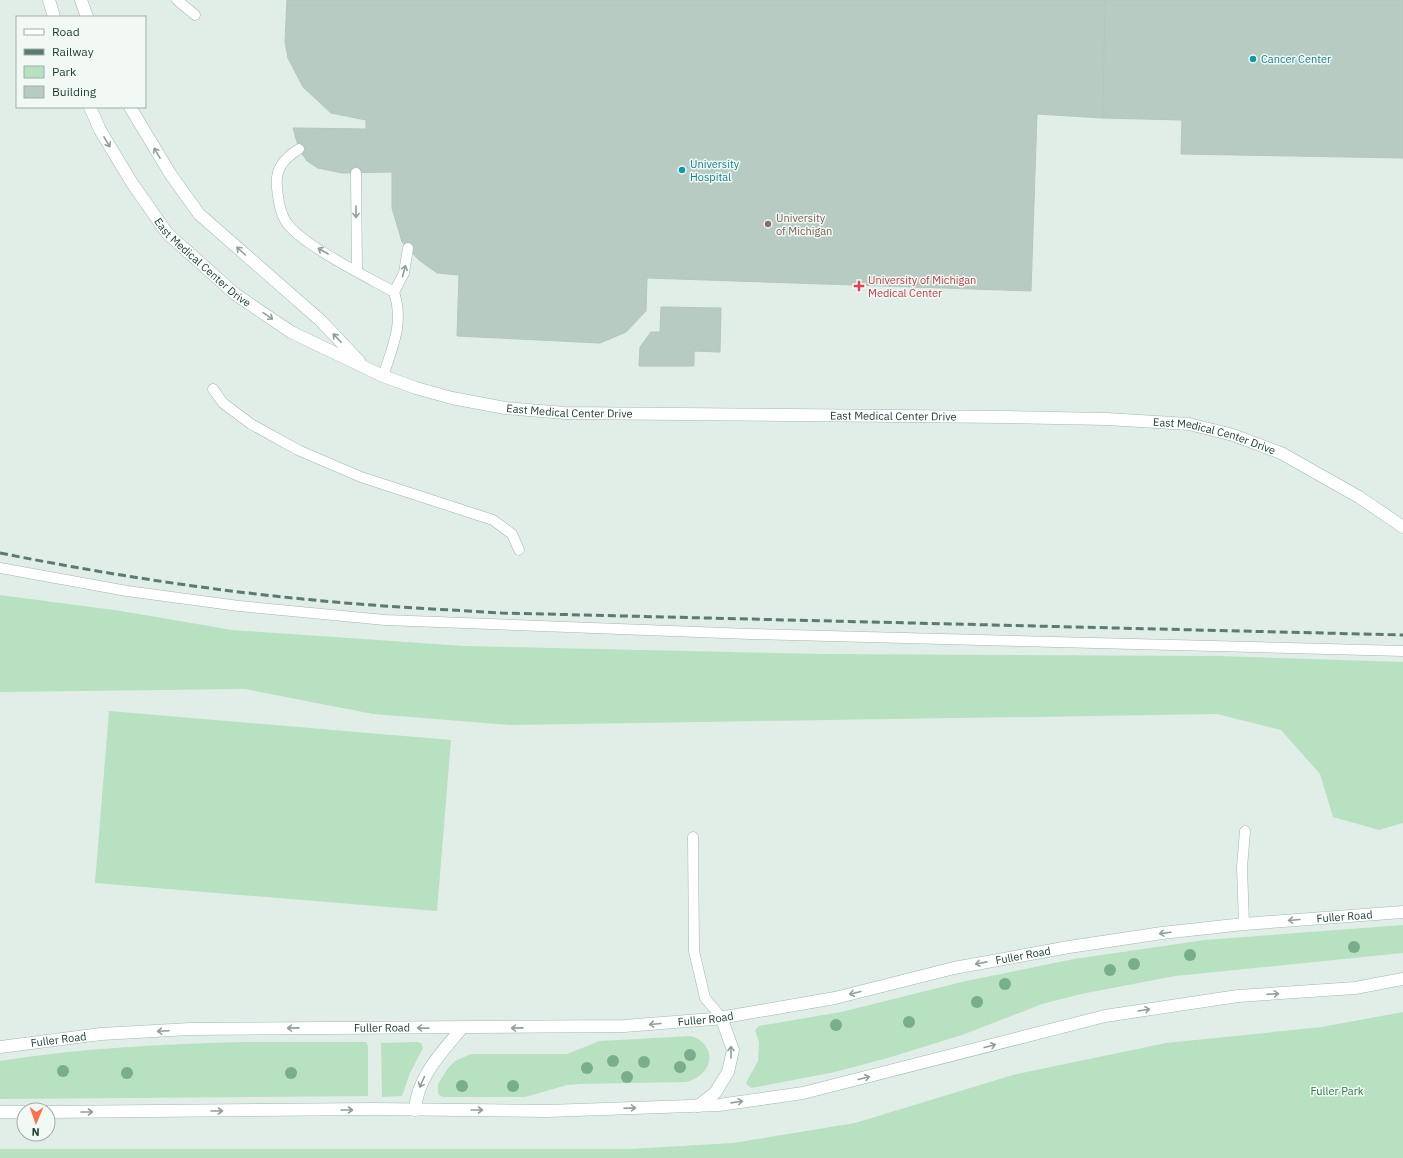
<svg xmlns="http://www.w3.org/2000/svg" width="1403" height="1158" font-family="'IBM Plex Sans',sans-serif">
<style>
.green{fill:#b7e1c0}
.building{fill:#b8cbc3;stroke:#b2c7bd}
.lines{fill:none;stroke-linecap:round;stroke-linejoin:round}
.lane-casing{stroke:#a3b6ae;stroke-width:11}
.secondary-casing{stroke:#9ebaae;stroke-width:13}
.lane{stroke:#fff;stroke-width:10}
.secondary{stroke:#fff;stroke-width:12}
.rail{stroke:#597b70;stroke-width:3;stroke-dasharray:8 4;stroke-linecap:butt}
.tree{fill:#79ae8c}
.oneway{stroke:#8fa09a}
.culture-dot{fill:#0f9aa8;stroke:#f2f9f5;stroke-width:1.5}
.education-dot{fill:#8d6e63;stroke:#f2f9f5;stroke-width:1.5}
.health-dot{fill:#e0444e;stroke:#f2f9f5;stroke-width:1.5}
.labels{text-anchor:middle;stroke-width:3;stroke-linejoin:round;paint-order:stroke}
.culture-label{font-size:11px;fill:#0d838f;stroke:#f2f9f5;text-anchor:start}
.education-label{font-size:11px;fill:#785e54;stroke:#f2f9f5;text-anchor:start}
.street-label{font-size:11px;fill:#1f4035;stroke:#f2f9f5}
.health-label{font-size:11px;fill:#be3a42;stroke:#f2f9f5;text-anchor:start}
.park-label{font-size:11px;fill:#247b41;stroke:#f2f9f5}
</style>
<rect width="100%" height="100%" fill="#e1ede7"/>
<g class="green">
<path d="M0,595l121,16 111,19 232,16 358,8 396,2 185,6v161l-24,7 -46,-13 -13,-43 -39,-44 -64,-16 -707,11 -137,-11 -128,-25 -245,3z"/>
<path d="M109,711l342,29 -14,171 -342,-28z"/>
<path d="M1403,925v28l-228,23 -94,18 -39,10 -77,30 -74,23 -56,15 -84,16 -5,-5 12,-22 1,-19 -4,-12 4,-4 82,-14 125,-31 108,-22 131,-19z"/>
<path d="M1403,1012v146h-1403v-9h630l103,-6 122,-20 158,-48 153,-32 156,-16z"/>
<path d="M691,1036c29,10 21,40 -5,46l-107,2 -12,1 -42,12h-81l-4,-1 -2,-3v-9l10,-16 7,-7 16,-7h96l33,-13z"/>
<path d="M246,1042h120l2,4v50l-368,3v-38c82,-13 163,-17 246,-19z"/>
<path d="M418,1042l3,1 2,5 -13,25 -8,23 -20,1 -1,-54z"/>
</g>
<g class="building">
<path d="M287,0h818l-2,118 -66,-4 -6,177 -384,-13 -1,33 -20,21 -26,11 -143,-7 2,-61 -22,-2 -18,-13 -17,-18 -10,-34v-36l-50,1 -24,-5 -11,-7 -8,-12 -6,-21 73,1v-9l-35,-7 -28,-26 -15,-29 -3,-16z"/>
<path d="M1105,0h298v158l-222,-4 1,-34 -79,-2z"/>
<path d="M661,307l60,1 -1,44 -26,-1v15h-55l1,-19 11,-15h9z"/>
</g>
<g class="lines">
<defs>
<g id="lane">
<path d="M177,0l18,15"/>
<path d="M299,149c-16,10 -24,20 -22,39 1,11 3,26 10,35 15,22 82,55 107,69 10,31 -1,54 -11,84"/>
<path d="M356,173l1,97"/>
<path d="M394,292l10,-19 4,-25"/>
<path d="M213,389l10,14 28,21 47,26 63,27 132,43 19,14 7,16"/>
<path d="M0,568l127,23 112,15 146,14 365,14 653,17"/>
<path d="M693,837l1,114 11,47 16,19"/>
<path d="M1244,924l-2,-57 3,-36"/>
</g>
<g id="secondary">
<path d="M49,0l5,17"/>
<path d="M81,0l6,17"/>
<path id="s1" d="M90,107l10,23 32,53 35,50 68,61 56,38 92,44 33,12 36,10 53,10 60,5 441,4 101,2 82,5 44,11 48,18 78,44 44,30"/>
<path d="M130,107l41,68 28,39 121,106 39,41"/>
<path id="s2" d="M0,1047l101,-13 89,-5 434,-3 89,-7 122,-21 119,-30 115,-21 93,-14 82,-9 159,-12"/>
<path d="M698,1106l17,-13 13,-21 5,-22 -12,-33"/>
<path d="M415,1110c2,-33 27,-58 47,-82"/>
<path d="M0,1112h24"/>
<path d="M48,1112l326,-3 173,2 172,-6 84,-12 302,-77 133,-20 117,-8 48,-9"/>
</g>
</defs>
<use href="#lane" class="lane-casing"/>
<use href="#secondary" class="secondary-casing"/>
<use href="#lane" class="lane"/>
<use href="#secondary" class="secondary"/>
<path class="rail" d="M0,553c100,20 201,36 303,46 66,7 133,10 199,14l901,22"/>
</g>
<g class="tree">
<circle cx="1354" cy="947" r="6"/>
<circle cx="1190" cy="955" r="6"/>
<circle cx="1134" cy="964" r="6"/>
<circle cx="1110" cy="970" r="6"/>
<circle cx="1005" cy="984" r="6"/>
<circle cx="977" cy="1002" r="6"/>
<circle cx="909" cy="1022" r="6"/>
<circle cx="836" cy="1025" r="6"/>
<circle cx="690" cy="1055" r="6"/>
<circle cx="613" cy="1061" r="6"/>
<circle cx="644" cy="1062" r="6"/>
<circle cx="680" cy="1067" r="6"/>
<circle cx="587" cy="1068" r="6"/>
<circle cx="63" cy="1071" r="6"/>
<circle cx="127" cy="1073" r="6"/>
<circle cx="291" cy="1073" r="6"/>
<circle cx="627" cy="1077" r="6"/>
<circle cx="462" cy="1086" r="6"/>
<circle cx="513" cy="1086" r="6"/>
</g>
<defs><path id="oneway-shaft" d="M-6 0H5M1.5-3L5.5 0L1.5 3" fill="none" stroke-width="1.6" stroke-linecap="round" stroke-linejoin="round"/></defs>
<g class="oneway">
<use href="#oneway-shaft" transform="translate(107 142) rotate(59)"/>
<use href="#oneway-shaft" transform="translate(157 153) rotate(-121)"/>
<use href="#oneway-shaft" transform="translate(356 212) rotate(90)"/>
<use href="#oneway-shaft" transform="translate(241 251) rotate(-138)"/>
<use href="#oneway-shaft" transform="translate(323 251) rotate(-150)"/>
<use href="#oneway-shaft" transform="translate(404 271) rotate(-75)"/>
<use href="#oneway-shaft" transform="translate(268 316) rotate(34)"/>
<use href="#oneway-shaft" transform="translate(337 338) rotate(-134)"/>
<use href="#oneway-shaft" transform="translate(1294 920) rotate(175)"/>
<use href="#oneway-shaft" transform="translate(1165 933) rotate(173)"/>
<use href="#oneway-shaft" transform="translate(981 963) rotate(169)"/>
<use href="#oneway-shaft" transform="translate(855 993) rotate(166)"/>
<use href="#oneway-shaft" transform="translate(1273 994) rotate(-4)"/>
<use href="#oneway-shaft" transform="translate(1144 1010) rotate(-9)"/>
<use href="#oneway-shaft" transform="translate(655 1024) rotate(175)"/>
<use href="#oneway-shaft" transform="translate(293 1028) rotate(179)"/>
<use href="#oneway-shaft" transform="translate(423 1028) rotate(-179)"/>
<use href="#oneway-shaft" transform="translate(517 1028) rotate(179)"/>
<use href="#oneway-shaft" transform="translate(163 1031) rotate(177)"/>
<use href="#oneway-shaft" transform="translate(990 1046) rotate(-15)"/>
<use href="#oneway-shaft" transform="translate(731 1052) rotate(-91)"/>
<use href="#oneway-shaft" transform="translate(864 1078) rotate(-14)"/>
<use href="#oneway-shaft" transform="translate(422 1082) rotate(114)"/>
<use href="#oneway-shaft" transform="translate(737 1102) rotate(-8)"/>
<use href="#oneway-shaft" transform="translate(630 1108) rotate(-2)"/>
<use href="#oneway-shaft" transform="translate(347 1110)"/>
<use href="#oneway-shaft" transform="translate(477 1110)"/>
<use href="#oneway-shaft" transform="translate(217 1111)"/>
<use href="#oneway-shaft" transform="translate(87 1112)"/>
</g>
<g class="culture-dot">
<circle cx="1253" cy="59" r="4"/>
<circle cx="682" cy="170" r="4"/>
</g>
<circle class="education-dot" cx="768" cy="224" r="4"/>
<path class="health-dot" d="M857 280h4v4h4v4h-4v4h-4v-4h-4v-4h4z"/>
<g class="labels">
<g class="culture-label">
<text x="1261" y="63">Cancer Center</text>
<text x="690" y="168">University<tspan x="690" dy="13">Hospital</tspan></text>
</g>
<g class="education-label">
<text x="776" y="222">University<tspan x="776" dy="13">of Michigan</tspan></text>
</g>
<g class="street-label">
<text dy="4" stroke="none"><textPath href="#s1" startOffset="194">East Medical Center Drive</textPath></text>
<text dy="4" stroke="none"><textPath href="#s1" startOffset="600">East Medical Center Drive</textPath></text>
<text dy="4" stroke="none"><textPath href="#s1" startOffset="924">East Medical Center Drive</textPath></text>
<text dy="4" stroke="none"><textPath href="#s1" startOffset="1247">East Medical Center Drive</textPath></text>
<text dy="4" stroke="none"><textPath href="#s2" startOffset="1355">Fuller Road</textPath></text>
<text dy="4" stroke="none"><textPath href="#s2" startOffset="1031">Fuller Road</textPath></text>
<text dy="4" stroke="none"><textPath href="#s2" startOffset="707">Fuller Road</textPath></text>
<text dy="4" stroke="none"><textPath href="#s2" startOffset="383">Fuller Road</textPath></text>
<text dy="4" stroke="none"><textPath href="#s2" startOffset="59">Fuller Road</textPath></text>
</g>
<g class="health-label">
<text x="868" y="284">University of Michigan<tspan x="868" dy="13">Medical Center</tspan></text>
</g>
<g class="park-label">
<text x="1337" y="1095">Fuller Park</text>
</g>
</g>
<rect x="16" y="16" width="130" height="92" fill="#f2f9f5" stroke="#9eafa8"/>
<rect x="24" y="29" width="20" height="6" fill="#ffffff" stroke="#9eafa8"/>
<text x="52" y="36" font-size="12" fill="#1f4035">Road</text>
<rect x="24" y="49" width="20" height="6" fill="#597b70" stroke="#9eafa8"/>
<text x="52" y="56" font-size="12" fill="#1f4035">Railway</text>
<rect x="24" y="66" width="20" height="12" fill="#b7e1c0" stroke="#9eafa8"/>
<text x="52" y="76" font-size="12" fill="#1f4035">Park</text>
<rect x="24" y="86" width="20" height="12" fill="#b8cbc3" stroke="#9eafa8"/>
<text x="52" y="96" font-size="12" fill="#1f4035">Building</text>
<g transform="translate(36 1122) rotate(182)"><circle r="19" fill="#f2f9f5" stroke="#9eafa8"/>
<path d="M0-3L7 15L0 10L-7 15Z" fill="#ff6f4d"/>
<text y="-6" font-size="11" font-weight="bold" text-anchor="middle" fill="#1f4035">N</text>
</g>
</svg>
